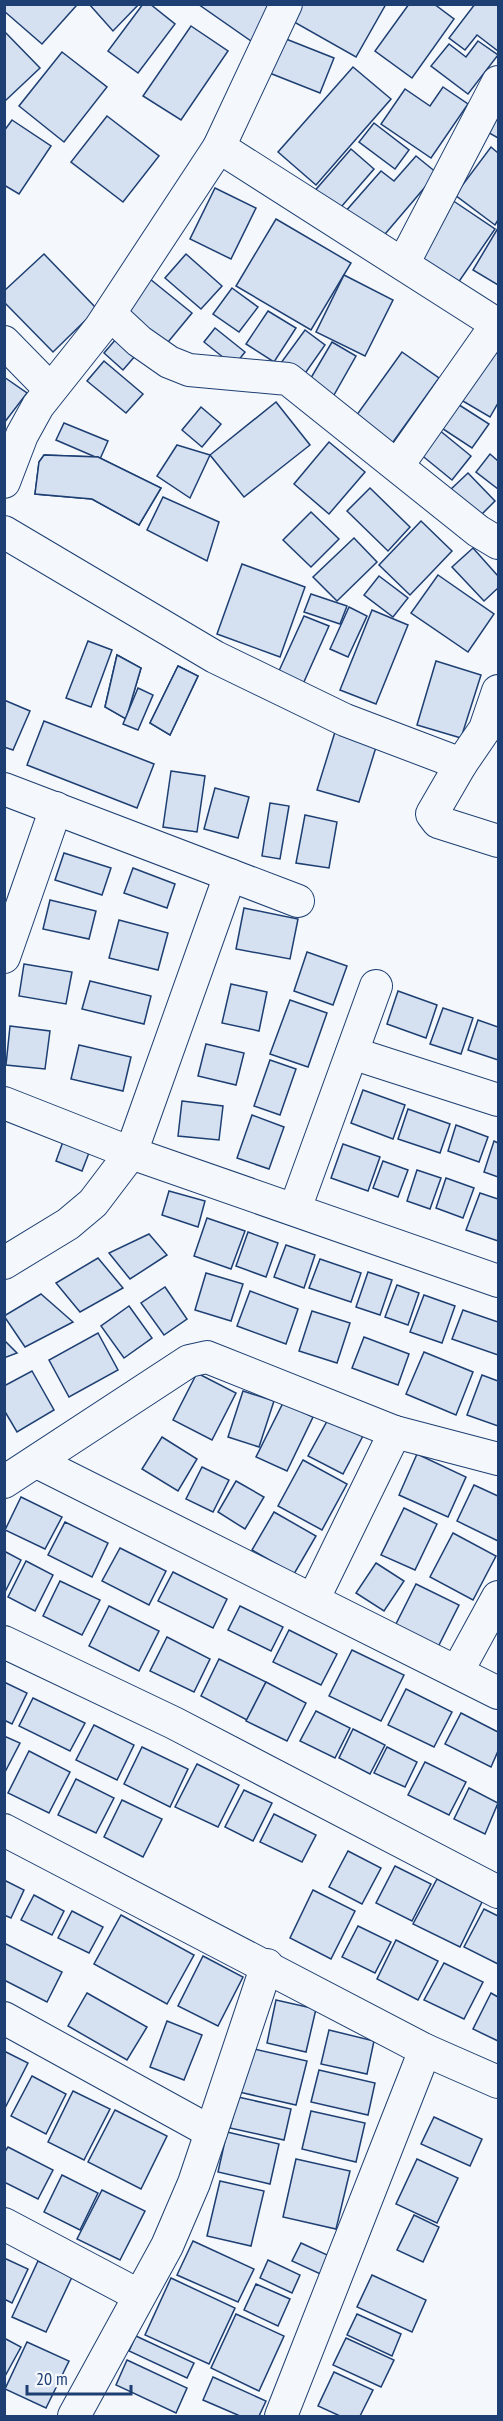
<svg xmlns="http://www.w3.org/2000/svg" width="503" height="2421" font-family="'PT Sans Narrow',sans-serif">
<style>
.building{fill:#d5e0f0;stroke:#1d3f73;stroke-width:1.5}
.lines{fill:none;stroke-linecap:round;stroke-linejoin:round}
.minor-casing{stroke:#1d3f73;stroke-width:34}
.minor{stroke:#f4f7fb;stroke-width:32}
</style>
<rect width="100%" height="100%" fill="#f4f7fb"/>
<g class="building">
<path d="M4,4h70l2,2 -34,38 -38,-33z"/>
<path d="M89,4h50l-26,27z"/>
<path d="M143,4h7l25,20 -37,49 -30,-22z"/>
<path d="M198,4h79l-26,37z"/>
<path d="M294,4h92l-30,53 -69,-39z"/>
<path d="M409,4h25l20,15 -42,59 -37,-27z"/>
<path d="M475,4h23v47l-21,-16 -12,15 -16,-12z"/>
<path d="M191,26l37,25 -47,69 -38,-24z"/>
<path d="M4,31l36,37 -35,33 -1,-1z"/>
<path d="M281,37l53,21 -14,35 -53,-21z"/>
<path d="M478,41l20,14 -30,39 -37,-28 18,-22 17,13z"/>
<path d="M62,52l45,35 -43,55 -45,-36z"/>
<path d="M353,67l38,32 -75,86 -38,-33z"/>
<path d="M443,87l25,17 -37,54 -50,-34 24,-35 25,17z"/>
<path d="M498,105v33l-14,-8z"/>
<path d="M107,116l52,40 -36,46 -52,-40z"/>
<path d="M12,120l39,26 -32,48 -15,-9v-54z"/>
<path d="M374,123l35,27 -14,19 -36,-27z"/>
<path d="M491,147l7,6v67l-3,5 -40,-30z"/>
<path d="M351,149l23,20 -39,45 -23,-20z"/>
<path d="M416,156l21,17 -57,67 -35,-28 36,-41 13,10z"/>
<path d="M215,188l41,20 -25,51 -41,-20z"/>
<path d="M452,200l43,29 -37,54 -43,-29z"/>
<path d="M276,219l75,44 -40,67 -75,-44z"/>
<path d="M498,228v57l-25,-15z"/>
<path d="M44,254l53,55 -44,43 -49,-50v-11z"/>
<path d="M186,254l36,32 -21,23 -36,-31z"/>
<path d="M344,275l49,25 -28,56 -49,-24z"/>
<path d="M150,279l42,34 -28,34 -42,-34z"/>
<path d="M232,288l26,19 -19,25 -26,-18z"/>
<path d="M268,311l28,17 -22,34 -28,-18z"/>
<path d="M215,328l30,24 -11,14 -30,-24z"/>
<path d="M305,330l20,15 -26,37 -21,-15z"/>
<path d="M123,331l19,17 -19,22 -19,-17z"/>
<path d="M332,342l24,14 -26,46 -25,-14z"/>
<path d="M498,348v55l-8,14 -34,-20z"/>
<path d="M402,352l37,26 -51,71 -37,-26z"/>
<path d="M104,361l39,33 -17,19 -39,-32z"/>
<path d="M4,377l23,16 -23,30z"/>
<path d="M453,401l36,23 -17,24 -35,-23z"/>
<path d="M276,402l34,43 -66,52 -34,-42z"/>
<path d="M201,407l20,17 -19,23 -20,-17z"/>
<path d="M64,423l44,18 -8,18 -44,-19z"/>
<path d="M433,425l38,31 -19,24 -38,-31z"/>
<path d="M329,442l36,30 -36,42 -35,-30z"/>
<path d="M177,445l33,10 -20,43 -33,-22z"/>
<path d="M490,454l8,7v28l-22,-17z"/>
<path d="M44,455l54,2 63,31 -22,37 -47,-26 -57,-5 4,-32z"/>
<path d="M44,455l54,2 63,31 -22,37 -47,-26 -57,-5 4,-32z"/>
<path d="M468,473l27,28 -18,18 -28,-28z"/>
<path d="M370,488l40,39 -22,24 -41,-40z"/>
<path d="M163,497l56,25 -12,39 -60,-31z"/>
<path d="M311,512l28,27 -28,28 -28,-27z"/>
<path d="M421,521l31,30 -42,44 -31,-30z"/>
<path d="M354,538l23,24 -40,39 -24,-24z"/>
<path d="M473,548l25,28v12l-14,13 -32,-34z"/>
<path d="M242,564l63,23 -25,70 -63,-23z"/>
<path d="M438,575l56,39 -26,38 -57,-39z"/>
<path d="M379,576l29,22 -15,19 -29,-22z"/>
<path d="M311,594l36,12 -7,18 -36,-12z"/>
<path d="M349,607l18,9 -19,41 -18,-8z"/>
<path d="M372,610l36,15 -32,79 -36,-14z"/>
<path d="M304,616l25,10 -26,58 -25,-11z"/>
<path d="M88,641l24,9 -21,57 -25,-9z"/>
<path d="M117,655l24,13 -15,51 -21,-12z"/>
<path d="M117,655l24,13 -15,51 -21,-12z"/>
<path d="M436,661l45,14 -20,63 -44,-13z"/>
<path d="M178,666l20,10 -28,59 -20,-12z"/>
<path d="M178,666l20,10 -28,59 -20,-12z"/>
<path d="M138,688l15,7 -15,35 -15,-6z"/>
<path d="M4,700l26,11 -17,39 -9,-3z"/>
<path d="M44,721l110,43 -17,44 -110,-43z"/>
<path d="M335,732l42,12 -18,58 -42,-12z"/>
<path d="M171,771l34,5 -8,56 -34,-5z"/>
<path d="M215,788l34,9 -11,41 -34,-9z"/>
<path d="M270,803l19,3 -9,53 -18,-3z"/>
<path d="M305,815l32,7 -8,46 -33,-5z"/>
<path d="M64,853l47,15 -9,27 -47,-15z"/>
<path d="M133,868l42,16 -8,24 -43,-15z"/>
<path d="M50,900l46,11 -7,28 -46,-10z"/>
<path d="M244,908l54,11 -8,40 -54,-10z"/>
<path d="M119,920l49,13 -10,37 -49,-12z"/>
<path d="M307,952l40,14 -14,39 -39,-14z"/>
<path d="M24,964l48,8 -6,32 -47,-8z"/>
<path d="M90,981l61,15 -7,28 -62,-15z"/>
<path d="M231,984l36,8 -8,39 -37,-8z"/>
<path d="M398,991l39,14 -11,33 -39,-14z"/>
<path d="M290,1000l37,13 -19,54 -38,-13z"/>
<path d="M443,1008l30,10 -12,36 -31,-10z"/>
<path d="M478,1020l20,7v33l-30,-10z"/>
<path d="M10,1026l40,5 -5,38 -39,-4z"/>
<path d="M206,1044l38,9 -8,32 -38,-9z"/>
<path d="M79,1045l52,12 -8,34 -52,-12z"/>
<path d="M270,1060l26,9 -16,46 -26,-9z"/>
<path d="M363,1090l42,15 -12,34 -42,-16z"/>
<path d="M182,1101l41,5 -4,34 -41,-4z"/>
<path d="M408,1109l42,15 -10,29 -42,-14z"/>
<path d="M252,1115l32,12 -15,42 -32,-11z"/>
<path d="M456,1125l32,12 -9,25 -31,-11z"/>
<path d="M65,1136l27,9 -10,26 -26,-10z"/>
<path d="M494,1141l4,2v34l-14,-5z"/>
<path d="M343,1144l37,13 -12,34 -37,-13z"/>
<path d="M383,1161l25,9 -10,27 -25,-9z"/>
<path d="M417,1170l24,8 -11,31 -23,-8z"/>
<path d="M446,1178l28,10 -11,30 -27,-10z"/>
<path d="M169,1191l36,10 -7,26 -36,-12z"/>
<path d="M480,1193l18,6v42l-32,-11z"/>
<path d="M207,1218l38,13 -14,38 -37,-13z"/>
<path d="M248,1232l30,11 -12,34 -30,-11z"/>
<path d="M149,1234l18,21 -37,24 -21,-26z"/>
<path d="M286,1245l29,10 -11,33 -30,-11z"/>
<path d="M98,1258l25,30 -43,24 -24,-29z"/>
<path d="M320,1259l41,14 -10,29 -42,-14z"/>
<path d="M368,1272l24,8 -12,35 -24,-8z"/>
<path d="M206,1273l37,11 -12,37 -36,-11z"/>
<path d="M397,1285l22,8 -11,32 -23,-8z"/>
<path d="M165,1287l22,32 -23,16 -23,-32z"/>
<path d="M250,1291l48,18 -12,35 -49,-18z"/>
<path d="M41,1294l32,28 -48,25 -21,-31z"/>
<path d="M424,1295l31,11 -13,37 -32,-11z"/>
<path d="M129,1306l23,32 -28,20 -23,-32z"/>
<path d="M463,1310l35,12v33l-46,-16z"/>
<path d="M312,1311l38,12 -13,40 -38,-12z"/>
<path d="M98,1333l20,37 -49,27 -20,-37z"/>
<path d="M364,1337l45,17 -11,31 -46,-17z"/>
<path d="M4,1340l13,13 -13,5z"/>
<path d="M424,1352l49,20 -17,43 -50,-21z"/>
<path d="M32,1371l22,39 -37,22 -13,-22v-24z"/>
<path d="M197,1373l39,20 -24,47 -39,-20z"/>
<path d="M482,1375l16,6v45l-31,-11z"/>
<path d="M243,1391l31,10 -15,46 -31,-10z"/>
<path d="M283,1403l30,14 -26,54 -31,-14z"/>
<path d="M331,1414l34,18 -22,42 -35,-18z"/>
<path d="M162,1437l35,22 -19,32 -36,-22z"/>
<path d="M417,1454l49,23 -18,40 -49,-22z"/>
<path d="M303,1460l44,24 -25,46 -44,-24z"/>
<path d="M202,1467l27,13 -16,32 -27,-13z"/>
<path d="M236,1481l28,16 -19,32 -27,-17z"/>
<path d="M474,1485l24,11v45l-41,-20z"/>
<path d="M21,1497l41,20 -17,32 -40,-19z"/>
<path d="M404,1508l33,16 -22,46 -34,-15z"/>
<path d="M274,1512l42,24 -22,38 -42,-24z"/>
<path d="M65,1522l43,21 -16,34 -44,-22z"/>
<path d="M453,1533l43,23 -23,44 -43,-23z"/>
<path d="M120,1548l46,23 -17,34 -47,-24z"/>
<path d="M4,1551l17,9 -17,34z"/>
<path d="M26,1561l27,14 -18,36 -27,-14z"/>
<path d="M376,1563l28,18 -20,30 -28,-18z"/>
<path d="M173,1572l54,27 -14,29 -55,-27z"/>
<path d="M60,1581l40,19 -18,35 -39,-19z"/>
<path d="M416,1584l43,21 -23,46 -43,-21z"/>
<path d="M109,1606l50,25 -20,40 -50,-25z"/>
<path d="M240,1606l43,21 -12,24 -43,-21z"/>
<path d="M289,1630l48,24 -16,31 -48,-23z"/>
<path d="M167,1637l43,22 -16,33 -44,-21z"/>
<path d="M352,1650l52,25 -23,46 -52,-25z"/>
<path d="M219,1659l47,23 -19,38 -46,-24z"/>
<path d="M4,1682l23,11 -15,31 -8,-4z"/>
<path d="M266,1682l40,21 -19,38 -41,-20z"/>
<path d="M406,1689l46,23 -18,35 -46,-22z"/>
<path d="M33,1698l52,25 -15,28 -51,-25z"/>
<path d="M316,1711l34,17 -15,30 -35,-17z"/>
<path d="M461,1713l37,19v19l-7,16 -46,-23z"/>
<path d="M94,1725l40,20 -17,35 -41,-20z"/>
<path d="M353,1729l32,16 -15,29 -31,-16z"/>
<path d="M4,1736l16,7 -16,31z"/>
<path d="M142,1747l46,22 -18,38 -46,-23z"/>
<path d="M387,1747l30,15 -12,25 -31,-14z"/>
<path d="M29,1751l41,21 -21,41 -41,-20z"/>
<path d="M425,1762l41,20 -17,33 -41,-20z"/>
<path d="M197,1764l42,21 -21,42 -43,-20z"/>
<path d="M76,1779l38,19 -18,35 -38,-18z"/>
<path d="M469,1788l29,15 -13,31 -31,-15z"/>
<path d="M244,1790l28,13 -19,38 -28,-14z"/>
<path d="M122,1800l40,19 -19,38 -39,-20z"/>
<path d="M274,1814l42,21 -14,27 -42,-20z"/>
<path d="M348,1851l33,17 -19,36 -33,-17z"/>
<path d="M395,1866l36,18 -19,37 -36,-18z"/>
<path d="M437,1879l45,23 -22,45 -47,-23z"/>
<path d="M4,1880l20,10 -13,28 -7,-3z"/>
<path d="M313,1890l42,21 -24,48 -41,-21z"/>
<path d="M34,1895l30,16 -12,24 -31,-15z"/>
<path d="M484,1909l14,7v48l-34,-17z"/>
<path d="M72,1911l31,16 -14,26 -31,-15z"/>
<path d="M121,1915l73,40 -27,49 -73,-40z"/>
<path d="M358,1926l33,16 -16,31 -33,-16z"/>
<path d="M396,1940l42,21 -20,39 -41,-21z"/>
<path d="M4,1943l58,29 -15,30 -43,-22z"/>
<path d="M203,1956l40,21 -25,49 -40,-20z"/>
<path d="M444,1963l39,19 -19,37 -40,-19z"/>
<path d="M87,1993l60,34 -20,33 -59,-34z"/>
<path d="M491,1993l7,4v44l-25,-12z"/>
<path d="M276,2000l40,9 -10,43 -39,-9z"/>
<path d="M167,2021l35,14 -18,45 -34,-13z"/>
<path d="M329,2030l45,11 -7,33 -46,-10z"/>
<path d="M250,2048l57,13 -11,44 -57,-13z"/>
<path d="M4,2051l24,12 -23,45h-1z"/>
<path d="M319,2070l56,13 -7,32 -57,-13z"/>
<path d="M32,2076l34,18 -20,40 -35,-18z"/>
<path d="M73,2091l37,18 -26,51 -36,-18z"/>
<path d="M238,2097l53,12 -7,31 -54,-12z"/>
<path d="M115,2110l52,26 -26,53 -53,-27z"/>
<path d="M311,2111l54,12 -9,39 -54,-13z"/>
<path d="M434,2117l48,22 -12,27 -49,-22z"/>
<path d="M227,2132l52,12 -9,40 -52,-12z"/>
<path d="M8,2147l45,23 -15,29 -34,-17v-29z"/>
<path d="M296,2159l54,12 -14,58 -53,-12z"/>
<path d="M417,2159l41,19 -21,45 -41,-19z"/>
<path d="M62,2175l36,18 -18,37 -36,-18z"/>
<path d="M220,2181l44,10 -13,55 -44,-10z"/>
<path d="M102,2190l43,21 -25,49 -43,-21z"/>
<path d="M414,2215l25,12 -16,35 -26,-12z"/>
<path d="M193,2241l61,28 -16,33 -61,-27z"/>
<path d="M301,2243l35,16 -9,18 -35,-16z"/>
<path d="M4,2258l24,11 -16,34 -8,-4z"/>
<path d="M268,2260l32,15 -8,18 -32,-15z"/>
<path d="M38,2261l34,16 -26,55 -34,-15z"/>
<path d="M372,2275l54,25 -14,32 -55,-25z"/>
<path d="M171,2278l64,30 -26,56 -64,-29z"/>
<path d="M256,2284l34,15 -12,27 -34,-16z"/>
<path d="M236,2314l48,22 -25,55 -48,-23z"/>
<path d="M357,2314l44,20 -9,22 -45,-21z"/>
<path d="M136,2336l58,27 -7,15 -58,-27z"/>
<path d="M4,2338l17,9 -17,31z"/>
<path d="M346,2338l48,22 -13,27 -48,-22z"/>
<path d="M27,2342l42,19 -23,47 -41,-19z"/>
<path d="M127,2360l60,28 -11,25 -60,-28z"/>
<path d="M334,2372l39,18 -13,26h-20l-22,-10z"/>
<path d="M213,2377l53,24 -7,15h-19l-37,-16z"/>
</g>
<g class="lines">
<defs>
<g id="minor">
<path d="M219,147l67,-143"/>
<path d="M403,264l95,-182"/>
<path d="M110,314l29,27 30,21 20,8 99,9 190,152 20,12"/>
<path d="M4,342l46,47"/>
<path d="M398,465l99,-141"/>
<path d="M4,482l18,-47 16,-29 62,-78 119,-181 279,178"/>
<path d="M4,532l211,125 130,63 116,44"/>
<path d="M498,691l-13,38 -24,35 -29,50 6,8 60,19"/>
<path d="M4,789l294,112"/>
<path d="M4,957l52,-149"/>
<path d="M352,1053l146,47"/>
<path d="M4,1103l127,50 99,-278"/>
<path d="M295,1209l81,-223"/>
<path d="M4,1263l64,-39 25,-21 38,-50 367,128"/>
<path d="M37,1462l461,231"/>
<path d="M4,1482l185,-121 18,-4 188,75 103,27"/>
<path d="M313,1600l82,-168"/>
<path d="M4,1642l170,81 324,169"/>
<path d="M457,1672l41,-75"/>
<path d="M4,1830l421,220 73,32"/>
<path d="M4,2018l207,114"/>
<path d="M4,2224l134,71"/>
<path d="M74,2416l93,-170 27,-63 73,-218"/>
<path d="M281,2416l144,-366"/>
</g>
</defs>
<use href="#minor" class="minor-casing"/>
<use href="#minor" class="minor"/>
</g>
<rect width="503" height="2421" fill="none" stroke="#1d3f73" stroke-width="12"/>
<path d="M27 2385v9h104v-9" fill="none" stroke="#1d3f73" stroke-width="3"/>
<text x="36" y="2385" font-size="18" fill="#1d3f73" stroke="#f4f7fb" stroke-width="4.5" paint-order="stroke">20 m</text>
</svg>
